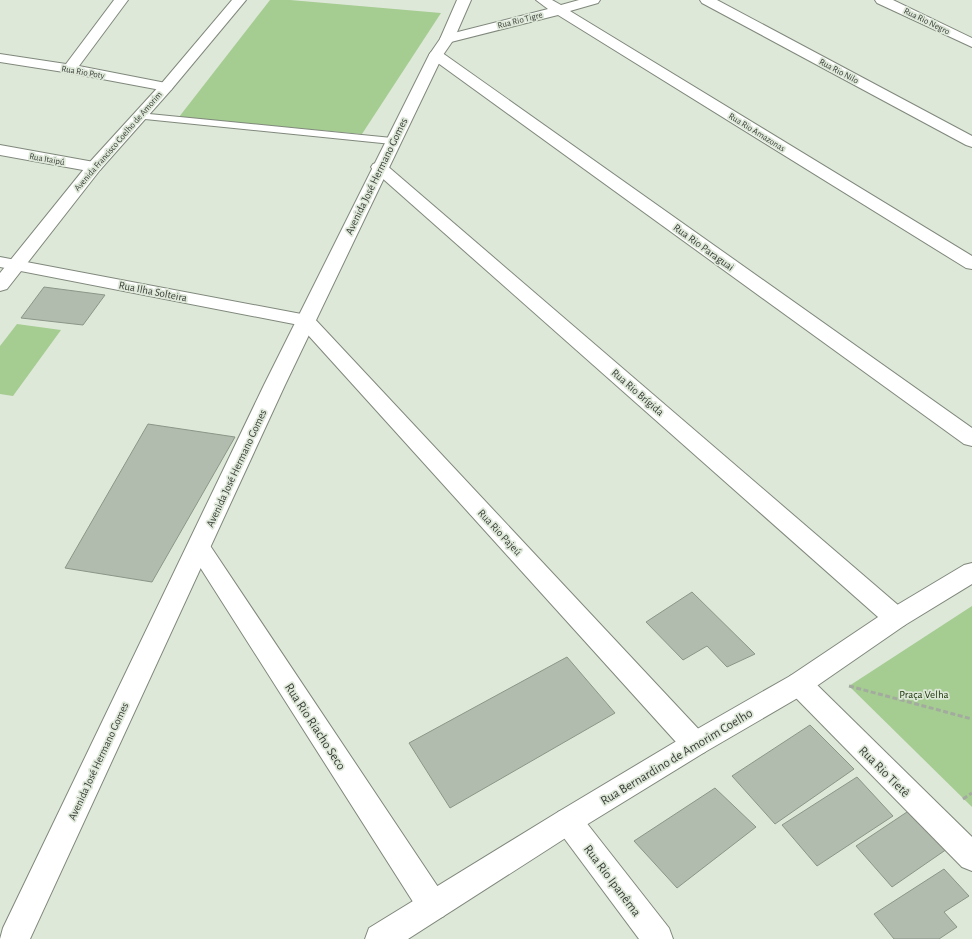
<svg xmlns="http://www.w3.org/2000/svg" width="972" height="939" font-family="'Alegreya Sans',sans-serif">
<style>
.green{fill:#a5cc91}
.building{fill:#b2bcae;stroke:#8c9688}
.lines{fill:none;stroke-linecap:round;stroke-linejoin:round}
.lane-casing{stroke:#7f887b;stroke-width:2}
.street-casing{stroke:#7f887b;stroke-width:2}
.secondary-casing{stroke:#7f887b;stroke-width:2}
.path{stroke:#a3ab9f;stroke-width:3;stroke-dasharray:5 2.5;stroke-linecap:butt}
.lane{fill:#fff;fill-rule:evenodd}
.street{fill:#fff;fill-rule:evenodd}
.secondary{fill:#fff;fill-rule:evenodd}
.labels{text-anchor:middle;stroke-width:3.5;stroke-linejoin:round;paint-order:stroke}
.far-street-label{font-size:9px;fill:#3a3e38;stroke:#dee8d9}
.street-label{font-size:11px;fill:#3a3e38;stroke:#dee8d9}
.park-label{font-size:11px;fill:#193307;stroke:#dee8d9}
.near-street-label{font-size:13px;fill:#3a3e38;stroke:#dee8d9}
</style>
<rect width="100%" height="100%" fill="#dee8d9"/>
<g class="green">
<path d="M270,0h20l151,13 -79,121 -183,-17z"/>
<path d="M17,324l44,6 -48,66 -13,-2v-48z"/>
<path d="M972,606v201l-123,-121z"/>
</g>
<g class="building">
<path d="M44,287l61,8 -22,30 -62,-7z"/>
<path d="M148,424l87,13 -83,145 -87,-14z"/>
<path d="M692,592l63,62 -28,13 -20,-21 -24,14 -37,-38z"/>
<path d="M567,657l48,56 -165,95 -41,-65z"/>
<path d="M810,725l44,44 -79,55 -43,-48z"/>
<path d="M857,777l36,39 -76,50 -35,-41z"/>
<path d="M715,788l41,39 -79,61 -43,-47z"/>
<path d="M910,810l37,39 -55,38 -36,-41z"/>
<path d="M944,869l25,27 -25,16 13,15 -18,12h-45l-20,-25z"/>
</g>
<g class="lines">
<defs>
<path id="lane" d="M139,113l253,25 5,3 -5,3 -257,-26 -1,-2z"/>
<g id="street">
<path d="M114,0h14l-49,66 92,18 2,3 -2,3 -5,1 -96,-18 -70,-11v-8l66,10z"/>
<path d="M536,0h16l9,5 18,-5h21l-2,3 -28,8 402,245v13l-6,-1 -408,-253 -111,28 -5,-1 -2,-3 2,-3 106,-27z"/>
<path d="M700,0h17l255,136v11l-6,-2 -264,-142z"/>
<path d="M875,0h18l79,38v9l-95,-44z"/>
<path d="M436,51l5,1 531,376v18l-8,-2 -533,-386 -2,-3 2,-3z"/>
<path d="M0,145l94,17 6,2 2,3 -2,3 -6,2 -94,-17z"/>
<path d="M379,162l6,2 520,447 3,7 -3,7 -9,3 -9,-3 -514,-455 -2,-3 2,-3z"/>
<path d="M0,257l312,59 393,420 4,8 -4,8 -10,4 -10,-4 -386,-427 -299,-58z"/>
<path d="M199,538l8,3 237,355 4,10 -4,10 -11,5 -11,-5 -231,-363 -4,-6 4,-6z"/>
<path d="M799,673l9,3 164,161v34l-10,-4 -172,-175 -4,-8 4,-8z"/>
<path d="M568,808l10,4 91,116 4,11h-34l-81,-109 -4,-9 4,-9z"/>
</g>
<g id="secondary">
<path d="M232,0h14l-75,90 -71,80 -93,119 -7,2v-18l88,-109 73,-80z"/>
<path d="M457,0h14l-17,39 -11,16 -158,330 -255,554h-30l3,-11 261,-543 165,-330 11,-16z"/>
<path d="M972,563v21l-67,41 -97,67 -103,60 -127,78 -170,109h-43l4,-11 189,-116 127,-76 105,-60 97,-65 77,-46z"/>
</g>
</defs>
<use href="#lane" class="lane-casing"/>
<use href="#street" class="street-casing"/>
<use href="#secondary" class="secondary-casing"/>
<g class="path">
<path d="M849,686l123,33"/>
<path d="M963,799l9,-6"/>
</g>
<use href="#lane" class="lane"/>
<use href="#street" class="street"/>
<use href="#secondary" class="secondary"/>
</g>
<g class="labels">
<g class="far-street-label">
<text transform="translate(520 20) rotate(-14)" y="3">Rua Rio Tigre</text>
<text transform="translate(927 21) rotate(26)" y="3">Rua Rio Negro</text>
<text transform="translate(839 71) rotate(28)" y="3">Rua Rio Nilo</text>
<text transform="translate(83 72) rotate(10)" y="3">Rua Rio Poty</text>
<text transform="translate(757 132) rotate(32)" y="3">Rua Rio Amazonas</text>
<text transform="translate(118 141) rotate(-49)" y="3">Avenida Francisco Coelho de Amorim</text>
<text transform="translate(47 159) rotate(10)" y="3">Rua Itaipú</text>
</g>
<g class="street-label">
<text transform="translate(376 176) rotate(-64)" y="4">Avenida José Hermano Gomes</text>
<text transform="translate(704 247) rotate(36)" y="4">Rua Rio Paraguai</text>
<text transform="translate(153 291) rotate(11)" y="4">Rua Ilha Solteira</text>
<text transform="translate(638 392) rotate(41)" y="4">Rua Rio Brígida</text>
<text transform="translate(236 468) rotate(-65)" y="4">Avenida José Hermano Gomes</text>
<text transform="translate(500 532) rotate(47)" y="4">Rua Rio Pajeú</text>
<text transform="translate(98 761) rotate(-65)" y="4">Avenida José Hermano Gomes</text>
</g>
<g class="park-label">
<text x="924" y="698">Praça Velha</text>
</g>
<g class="near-street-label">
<text transform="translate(316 726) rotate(57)" y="5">Rua Rio Riacho Seco</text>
<text transform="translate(676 756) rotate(-31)" y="5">Rua Bernardino de Amorim Coelho</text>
<text transform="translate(885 771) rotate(45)" y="5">Rua Rio Tietê</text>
<text transform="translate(613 880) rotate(53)" y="5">Rua Rio Ipanêma</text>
</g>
</g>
</svg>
